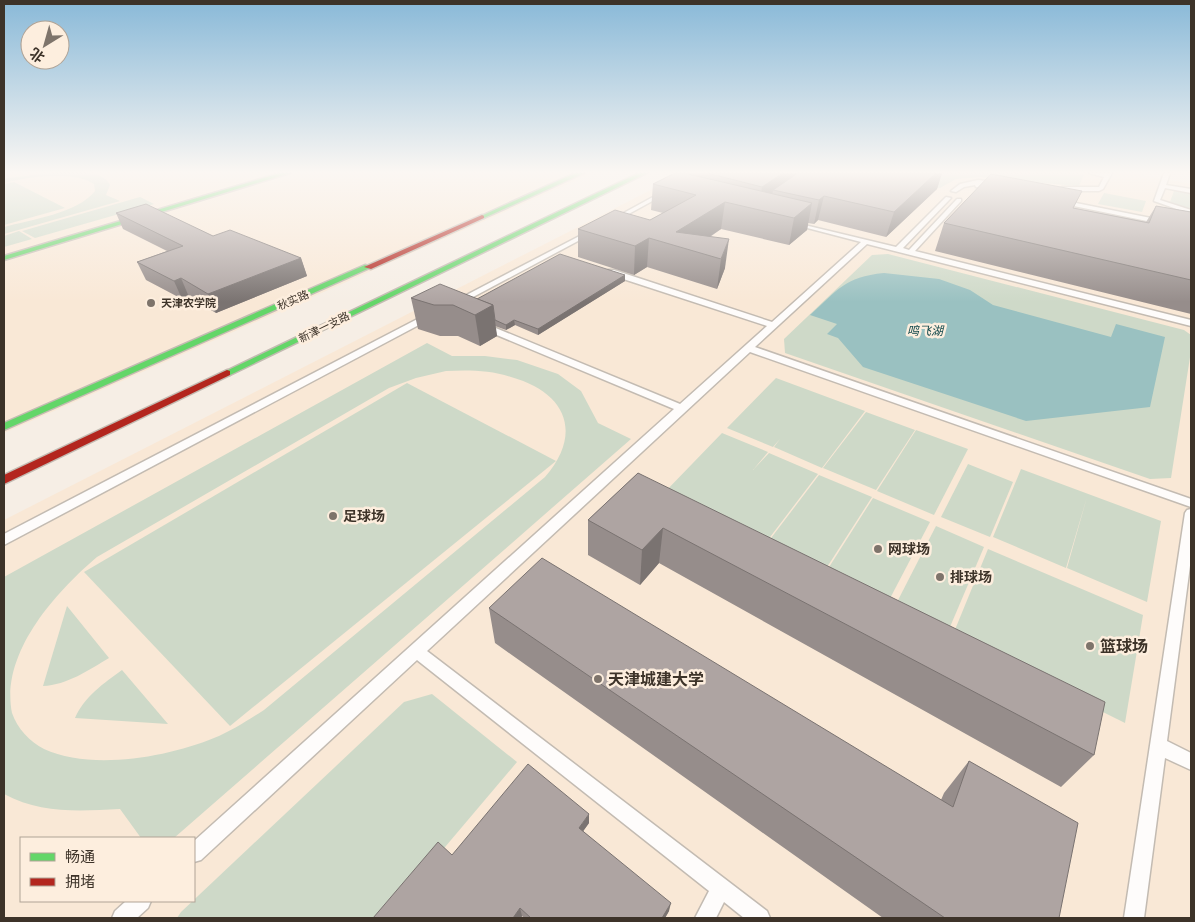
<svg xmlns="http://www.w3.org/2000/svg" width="1195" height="922" font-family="'PT Sans','Noto Sans SC',sans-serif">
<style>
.built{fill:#f9e8d6;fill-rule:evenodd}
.green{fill:#ced9c8;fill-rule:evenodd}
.water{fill:#9ac1c1}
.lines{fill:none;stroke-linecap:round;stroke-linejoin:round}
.lane-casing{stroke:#c3bbb2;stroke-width:3}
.fast-casing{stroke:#c3bbb2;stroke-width:3}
.jam-casing{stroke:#c3bbb2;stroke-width:3}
.lane{fill:#fefcfb;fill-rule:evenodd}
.fast{fill:#63d668;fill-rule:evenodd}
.jam{fill:#b3261e;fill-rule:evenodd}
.wall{fill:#968d8b}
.shaded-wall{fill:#7a7371}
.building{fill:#aea4a2;stroke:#7a7371}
.poi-dot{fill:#7e746b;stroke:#fdeede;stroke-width:2}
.labels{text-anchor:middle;stroke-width:5;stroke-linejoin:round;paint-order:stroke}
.far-street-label{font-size:11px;fill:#3d3329;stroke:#fdeede}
.far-poi-label{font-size:11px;font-weight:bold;fill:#3d3329;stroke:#fdeede;text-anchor:start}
.far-water-label{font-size:12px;font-style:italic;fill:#11474a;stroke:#fdeede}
.poi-label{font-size:14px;font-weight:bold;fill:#3d3329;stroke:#fdeede;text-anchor:start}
.near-poi-label{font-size:16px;font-weight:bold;fill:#3d3329;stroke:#fdeede;text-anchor:start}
</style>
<rect width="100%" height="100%" fill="#f6eee5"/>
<g class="built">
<path d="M4,173h589l-589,260z"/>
<path d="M684,173h448l59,11v734h-1187v-398zM21,838h173v63h-173z"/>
</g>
<g class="green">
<path d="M52,173c15,0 50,-5 58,12l-4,10 14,6 -116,33v-7c26,-7 74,-14 91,-36l-1,-7c-23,-14 -65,-7 -90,-1v-4l4,-1z"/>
<path d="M871,173h206l7,2 -5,11h-3l-96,-9 -24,2 -16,9z"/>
<path d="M14,182l51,26 -61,17v-41z"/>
<path d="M1174,191l17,3v16l-20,-6 -1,-2z"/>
<path d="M1104,193l42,8 -4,11 -44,-8z"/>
<path d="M140,197l14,7 -119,34 -13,-7z"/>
<path d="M19,231l13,8 -28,8v-11z"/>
<path d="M888,254l296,76 7,5v16l-20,127 -21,1 -365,-126 -1,-14 88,-84z"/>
<path d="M427,343l25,13h33l32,4 41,14 23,17 17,32 33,16 -457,399h-33l-21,-29c-41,2 -79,5 -116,-15v-217zM446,371c22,-1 44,-1 65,6 54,15 73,55 34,100l-281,233c-16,10 -32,21 -50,28 -46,19 -123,33 -170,11 -14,-7 -27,-21 -32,-36 -12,-60 44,-121 85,-156l292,-169 27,-10z"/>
<path d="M776,378l89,33 -43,57 -48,-21 6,-8 -7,8 -46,-19z"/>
<path d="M407,383l149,78 -326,265 -146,-154z"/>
<path d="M866,412l49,18 -39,60 -53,-22z"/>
<path d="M916,430l52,19 -34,66 -57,-24z"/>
<path d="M722,433l46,19 -15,18 16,-17 49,21 -54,71 -102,-50z"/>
<path d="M968,464l45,18 -23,55 -49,-20z"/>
<path d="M1021,469l140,52 -14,81 -80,-34 20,-71 -21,71 -73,-31z"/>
<path d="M819,475l53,22 -50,78 -57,-29z"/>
<path d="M873,498l57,24 -44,84 -62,-31z"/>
<path d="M936,526l48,21 -37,87 -53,-26z"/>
<path d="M988,549l155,66 -18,108 -173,-86z"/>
<path d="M67,606l42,52c-20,12 -42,27 -66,28z"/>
<path d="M122,670l46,54 -93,-6c9,-21 29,-35 47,-48z"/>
<path d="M432,694l85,68 -132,156h-208l4,-6 223,-210z"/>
</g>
<path class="water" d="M884,273l55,6 31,11 23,15 118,32 5,-13 49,13 -15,70 -124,14 -163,-54 -25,-29 -11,-4 10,-10 -27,-9c28,-25 34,-38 74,-42z"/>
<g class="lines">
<defs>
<g id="lane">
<path d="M1089,173h23l-9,16 -4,2h-37l-3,-2 3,-2h37l5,-10z"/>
<path d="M1164,173h6l-4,12 25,4v4l-26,-5 -5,12 31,10v4l-37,-13z"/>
<path d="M978,180l8,1v2l-5,2 15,4 -3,2 -17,-4 -1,-2 -11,2 -8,5 -5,-1 9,-7z"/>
<path d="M662,192l5,1 -53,29 -5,-1z"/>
<path d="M946,197l5,1 -48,50 6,2 48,-51h4v2l-46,50 276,69v6l-324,-82 -112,103 436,152v8l-441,-155 -323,299 340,260 3,7h-26l-20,-16 -8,16h-21l14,-27 -292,-231 -216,200 -7,2v-21l480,-432 -194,-81v-4h6l194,80 87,-78 -159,-52v-4h6l158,52 89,-80 -69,-18v-2l104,25z"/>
<path d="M1061,200l130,26v4l-132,-27v-2z"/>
<path d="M591,230l2,1v2l-133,71 -7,-2z"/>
<path d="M429,313l3,1v4l-428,227v-11z"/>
<path d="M1191,509v49l-24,183 24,12v17l-26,-12 -21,160h-20l61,-405 2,-3z"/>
<path d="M126,901h25l-3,7 -11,10h-25l3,-7z"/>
</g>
<g id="fast">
<path d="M280,173h10l-286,87v-4z"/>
<path d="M575,173h9l-100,45 -5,-1z"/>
<path d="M639,173h8l-417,202h-6l-2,-2z"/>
<path d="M365,265l7,2 -368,163v-7z"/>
</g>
<g id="jam">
<path d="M482,215l2,1v2l-113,51 -7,-2z"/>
<path d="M227,370l3,1v4l-226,109v-9z"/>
</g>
</defs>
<use href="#lane" class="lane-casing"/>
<use href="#fast" class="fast-casing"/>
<use href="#jam" class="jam-casing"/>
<use href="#lane" class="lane"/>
<use href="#fast" class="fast"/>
<use href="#jam" class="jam"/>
</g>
<g class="wall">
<path d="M688,173h254l-5,16 -51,48 -68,-17 -4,4 -6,-1 -1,7 -18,15 -68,-16 -11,8 15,31 -8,21 -70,-22 -13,8 -56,-18v-28l72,-9 13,-7 -12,-3 2,-26 34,-10z"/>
<path d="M1156,206l35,6v102l-256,-63 9,-28 130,-15 72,14z"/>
<path d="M116,213l97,23 88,22 6,18 -91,37 -27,-16 -7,2 -36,-19 -9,-18 30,-11 -44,-22z"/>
<path d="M625,275v6l-87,54 -23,-10 -9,5 -11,-4 2,10 -17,10 -22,-10h-18l-22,-7 -7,-31 66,1z"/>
<path d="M638,473l456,282 -33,32 -402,-224 -19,22 -52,-30v-35z"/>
<path d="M489,608l452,192 3,-7 25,-32 90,157h-176l-388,-275z"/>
<path d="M589,823l-6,8 86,80 -4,7h-141l-2,-2 -1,2h-148l79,-63z"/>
</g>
<g class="shaded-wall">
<path d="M783,173h30l-40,17 -2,11 -12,9 3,-23z"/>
<path d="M936,173h6l-5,16 -51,48 8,-25z"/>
<path d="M824,196l-6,24 -4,4 5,-24z"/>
<path d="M725,202l-4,27 -32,21 -13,-18z"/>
<path d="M812,203l-5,27 -18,15 5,-27z"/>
<path d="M649,238l-2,29 -13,8 1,-29z"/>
<path d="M729,239l-4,29 -8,21 4,-30z"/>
<path d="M301,258l6,18 -91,37 -8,-19z"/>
<path d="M625,275v6l-87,54v-6z"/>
<path d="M181,278l8,19 -7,2 -8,-18z"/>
<path d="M493,305l4,31 -17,10 -5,-31z"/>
<path d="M514,320l1,5 -9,5v-5z"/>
<path d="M663,528l-4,35 -19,22 2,-35z"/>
<path d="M589,814v9l-10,14v-9z"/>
<path d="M671,903l-2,8 -4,7h-3z"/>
<path d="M520,908l2,8 -1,2h-8z"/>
</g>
<g class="building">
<path d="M675,173h9l128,30 -18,15 -69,-16 -49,30 53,7 -8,20 -72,-21 -14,8 -57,-17 37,-19 35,10 46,-25 -43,-11z"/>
<path d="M707,173h76l-21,14z"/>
<path d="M798,173h138l-42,39 -70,-16 -5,4 -46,-10z"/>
<path d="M991,174l91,17 -9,17 76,15 7,-17 35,6v68l-247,-57z"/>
<path d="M146,204l67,32 17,-6 71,28 -93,36 -27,-16 -7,3 -37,-19 46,-16 -67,-33z"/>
<path d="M560,254l65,21 -87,54 -24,-9 -8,5 -11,-5 -2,-15 -16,-6z"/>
<path d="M440,284l53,21 -18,10 -22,-10h-19l-23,-7z"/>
<path d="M638,473l467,229 -11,53 -431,-227 -21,22 -54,-30z"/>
<path d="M542,558l411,249 16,-46 109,62 -19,95h-114l-456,-310z"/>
<path d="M528,764l61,50 -10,14 92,75 -9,15h-131l-11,-10 -7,10h-140l65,-76 14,13z"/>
</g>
<linearGradient id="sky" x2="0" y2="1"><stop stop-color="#89b9d8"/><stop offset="0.57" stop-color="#fbf7f3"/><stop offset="1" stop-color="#fbf7f3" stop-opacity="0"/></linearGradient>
<rect width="1195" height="302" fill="url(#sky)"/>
<g class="poi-dot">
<circle cx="151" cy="303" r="5"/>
<circle cx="333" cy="516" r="5"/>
<circle cx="878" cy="549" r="5"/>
<circle cx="940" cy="577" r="5"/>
<circle cx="1090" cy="646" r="5"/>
<circle cx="598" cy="679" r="5"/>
</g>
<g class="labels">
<g class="far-street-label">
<text transform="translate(293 300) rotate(-24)" y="4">秋实路</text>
<text transform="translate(324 327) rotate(-26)" y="4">新津一支路</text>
</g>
<g class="far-poi-label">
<text x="161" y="307">天津农学院</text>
</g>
<g class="far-water-label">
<text x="925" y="335">鸣飞湖</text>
</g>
<g class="poi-label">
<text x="343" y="521">足球场</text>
<text x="888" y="554">网球场</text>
<text x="950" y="582">排球场</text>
</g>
<g class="near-poi-label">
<text x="1100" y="652">篮球场</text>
<text x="608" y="685">天津城建大学</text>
</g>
</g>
<rect width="1195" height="922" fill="none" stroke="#3d3329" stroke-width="10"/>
<rect x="20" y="837" width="175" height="65" fill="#fdeede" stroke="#b0a396"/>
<rect x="30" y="853" width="25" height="8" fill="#63d668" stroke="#b0a396"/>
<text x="65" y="862" font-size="15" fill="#3d3329">畅通</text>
<rect x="30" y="878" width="25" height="8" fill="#b3261e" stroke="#b0a396"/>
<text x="65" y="887" font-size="15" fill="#3d3329">拥堵</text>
<g transform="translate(45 45) rotate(217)"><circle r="24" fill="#fdeede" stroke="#b0a396"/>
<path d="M0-4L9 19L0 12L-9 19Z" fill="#7e746b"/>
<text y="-8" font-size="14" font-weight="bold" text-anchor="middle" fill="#3d3329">北</text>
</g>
</svg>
